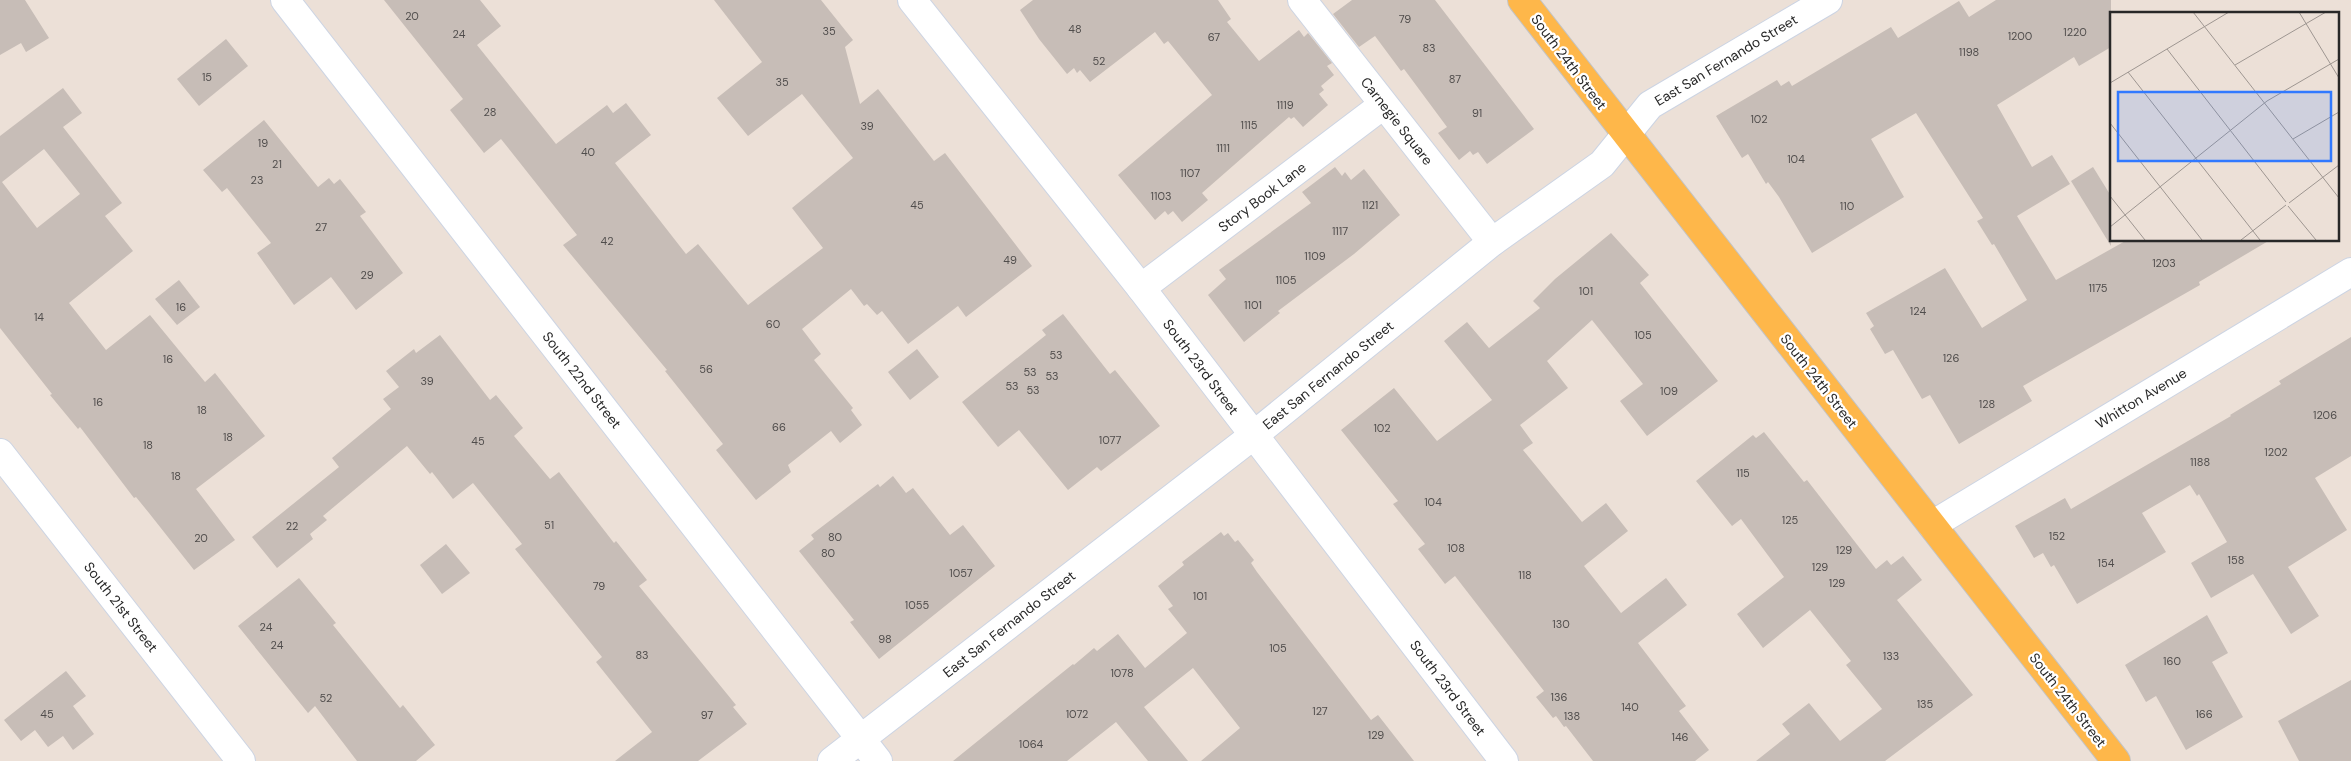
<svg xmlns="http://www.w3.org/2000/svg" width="2351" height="761" font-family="'DM Sans',sans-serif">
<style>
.building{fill:#c7bdb7;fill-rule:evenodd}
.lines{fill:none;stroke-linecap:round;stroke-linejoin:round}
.minor-casing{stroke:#ccd4e3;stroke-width:30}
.major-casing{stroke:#c3c3c3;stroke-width:30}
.minor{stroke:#fff;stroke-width:28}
.major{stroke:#feb74a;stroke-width:28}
.labels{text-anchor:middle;stroke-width:4.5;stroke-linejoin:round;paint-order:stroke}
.number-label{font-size:11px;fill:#504d4c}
.street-label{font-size:14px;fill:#282828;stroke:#fff}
.inset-road{fill:none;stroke:#9e9691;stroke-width:1}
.view{fill:#3179ff;fill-opacity:0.15;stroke:#3179ff;stroke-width:2.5}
.inset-edge{fill:none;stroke:#282828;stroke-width:2.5}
</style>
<rect width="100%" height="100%" fill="#ece0d7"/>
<g class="building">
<path d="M0,0h25l24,38 -23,14 -5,-9 -21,12z"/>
<path d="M384,0h96l21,26 -24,19 79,99 51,-39 6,8 13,-10 25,32 -36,28 71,91 12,-10 50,61 75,-57 -31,-40 61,-50 -51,-64 -54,42 -31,-38 45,-36 -48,-62h107l32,40 -8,7 15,57 18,-15 56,72 11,-8 87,113 -66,51 -8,-11 -50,38 -26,-33 -5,4 -10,-11 -3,2 -13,-17 -49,40 19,25 -7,6 39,48 -2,2 11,15 -22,18 -9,-12 -43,34 3,7 -35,28 -40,-50 7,-6 -58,-73 2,-1 -104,-125 14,-10 -76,-96 -17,14 -34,-43 13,-11z"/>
<path d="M1033,0h185l13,19 -4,3 32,39 40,-31 5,7 4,-4 24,30 -5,3 7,9 -13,11 3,4 -5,4 9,11 -25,22 -9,-10 -3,2 -2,-2 -87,76 6,7 -26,22 -9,-11 -5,4 -3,-4 -10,9 -37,-45 94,-80 -44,-54 -4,3 -9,-12 -65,50 -10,-12 -3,3 -3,-5 -7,6 -28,-35 -19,-29z"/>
<path d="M1352,0h83l99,129 -47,35 -9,-12 -5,3 -3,-4 -11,9 -21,-27 9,-6 -43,-58 -3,2 -26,-35 -16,11 -26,-33z"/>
<path d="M1996,0h115v47l-32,19 -5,-9 -77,48 35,62 20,-12 18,29 -53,32 39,64 71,-40h143l-71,42 1,3 -177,101 9,15 -73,43 -29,-49 -8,4 -29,-49 -8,4 -15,-25 4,-3 -8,-13 79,-45 37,60 45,-28 -33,-56 -2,1 -15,-24 6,-3 -67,-105 -45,26 33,58 -92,56 -33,-56 -11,-15 -2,2 -18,-30 -6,4 -26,-42 61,-36 4,6 8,-5 3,5 99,-59 7,11 61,-37 10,16z"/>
<path d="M226,39l22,27 -49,40 -22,-27z"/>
<path d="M63,88l19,25 -19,14 59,76 -17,13 28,35 -64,52 37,47 44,-35 55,67 10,-9 50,63 -69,53 39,51 -41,30 -45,-57 -13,-16 -2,1 -54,-71 -2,2 -28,-34 2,-1 -52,-66v-192zM44,149l36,45 -43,34 -35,-46z"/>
<path d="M264,120l54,67 11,-9 5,6 6,-5 26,33 -6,4 43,57 -47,37 -25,-33 -37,28 -37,-52 14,-10 -44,-55 -5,4 -19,-22z"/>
<path d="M1335,167l7,9 3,-4 6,8 13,-11 36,46 -46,39 -76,57 2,2 -36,29 -36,-47 18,-16 -7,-9 92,-67 -9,-11z"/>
<path d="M2093,167l18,29v50l-40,-65z"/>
<path d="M1611,233l38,42 -9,8 78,98 -71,55 -27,-35 23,-17 -51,-64 -45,41 21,27 -48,37 13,18 -10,7 59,72 24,-19 22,28 -44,35 37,47 45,-35 21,27 -49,38 48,63 -7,5 30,39 -14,11h-102l-27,-35 -2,1 -8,-11 -3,2 -17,-21 8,-6 -89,-115 -10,8 -27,-35 7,-5 -32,-40 5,-3 -57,-71 53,-42 43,53 55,-41 -48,-59 23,-19 22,26 51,-40 -7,-7 22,-22z"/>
<path d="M179,280l21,27 -23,18 -22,-26z"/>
<path d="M1063,314l47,60 5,-4 45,56 -59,45 -4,-4 -29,23 -49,-60 -21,17 -36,-45 84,-67 -4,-5z"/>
<path d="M440,335l50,65 6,-5 27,33 -9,8 36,43 9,-7 55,71 2,-2 31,39 -8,6 97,119 -3,2 14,17 -49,37h-83l37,-29 -56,-70 6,-5 -87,-108 7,-5 -49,-61 -20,16 -21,-27 -2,2 -23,-28 -84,70 4,4 -17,14 3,5 -36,29 -25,-31 87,-70 -7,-9 59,-49 -8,-10 16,-12 -13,-16 28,-22 2,4z"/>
<path d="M2351,337v119l-36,22 32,52 -59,37 31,49 -28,18 -38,-60 -42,24 -20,-35 36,-21 -28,-48 -2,2 -7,-11 -48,28 24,39 -89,52 -23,-39 -3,2 -8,-14 -9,5 -19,-32 50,-28 6,11 160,-93 -1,-1 51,-31 -2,-3z"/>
<path d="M917,349l22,28 -29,23 -22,-28z"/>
<path d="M1764,432l40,50 3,-2 69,89 11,-9 4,5 12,-9 19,24 -25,20 76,95 -88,66h-129l34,-27 -8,-10 27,-21 31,38 42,-32 -36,-44 5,-4 -41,-51 -47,38 -26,-34 47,-37 -43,-58 -9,7 -36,-45 57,-46 3,3z"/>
<path d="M893,476l13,17 7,-5 37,47 13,-10 32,41 -116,93 -29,-37 4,-2 -55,-69 15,-12 -3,-4 67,-51 2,3z"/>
<path d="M1221,532l3,4 4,-3 7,9 3,-2 16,20 -3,3 6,9 114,148 7,-5 36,46h-213l39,-33 -47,-60 -49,39 44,54h-40l-32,-39 -49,39h-114l120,-97 1,1 20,-17 3,3 21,-17 27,34 42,-35 -19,-24 5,-3 -15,-20 26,-21 -2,-3z"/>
<path d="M446,544l24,29 -28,21 -22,-29z"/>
<path d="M299,578l37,45 -3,2 67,83 3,-3 32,40 -19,16h-59l-42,-55 -7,7 -70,-87z"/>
<path d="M2207,615l21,38 -16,9 31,55 -57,33 -30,-54 -10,6 -21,-37z"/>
<path d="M66,671l20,25 -13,10 21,28 -21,16 -10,-14 -15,11 -13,-17 -14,11 -17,-21z"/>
<path d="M2351,680v81h-52l-21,-40z"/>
</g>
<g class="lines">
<defs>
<g id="minor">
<path d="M285,0l593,761"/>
<path d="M912,0l229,288 363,473"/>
<path d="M1302,0l190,242"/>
<path d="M1141,288l242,-183"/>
<path d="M0,453l241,308"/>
<path d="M1932,525l419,-253"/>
<path d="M832,761l422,-326 238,-193 110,-78 48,-59 178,-105"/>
</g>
<path id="major" d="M1522,0l594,761"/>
</defs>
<use href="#minor" class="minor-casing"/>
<use href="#major" class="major-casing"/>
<use href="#minor" class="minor"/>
<use href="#major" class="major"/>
</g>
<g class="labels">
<g class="number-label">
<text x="412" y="20">20</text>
<text x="1405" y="23">79</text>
<text x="1075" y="33">48</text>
<text x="829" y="35">35</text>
<text x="2075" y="36">1220</text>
<text x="459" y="38">24</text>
<text x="2020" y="40">1200</text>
<text x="1214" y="41">67</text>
<text x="1429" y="52">83</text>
<text x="1969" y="56">1198</text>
<text x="1099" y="65">52</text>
<text x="207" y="81">15</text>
<text x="1455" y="83">87</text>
<text x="782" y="86">35</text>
<text x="1285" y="109">1119</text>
<text x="490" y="116">28</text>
<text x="1477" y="117">91</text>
<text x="1759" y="123">102</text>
<text x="1249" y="129">1115</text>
<text x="867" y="130">39</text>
<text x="263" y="147">19</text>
<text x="1223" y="152">1111</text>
<text x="588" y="156">40</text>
<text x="1796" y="163">104</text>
<text x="277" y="168">21</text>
<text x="1190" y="177">1107</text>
<text x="257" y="184">23</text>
<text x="1161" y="200">1103</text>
<text x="917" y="209">45</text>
<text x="1370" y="209">1121</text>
<text x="1847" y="210">110</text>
<text x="321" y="231">27</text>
<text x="1340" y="235">1117</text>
<text x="607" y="245">42</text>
<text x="1315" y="260">1109</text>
<text x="1010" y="264">49</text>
<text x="2164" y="267">1203</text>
<text x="367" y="279">29</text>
<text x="1286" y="284">1105</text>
<text x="2098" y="292">1175</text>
<text x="1586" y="295">101</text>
<text x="1253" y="309">1101</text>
<text x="181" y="311">16</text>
<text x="1918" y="315">124</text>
<text x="39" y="321">14</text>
<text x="773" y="328">60</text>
<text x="1643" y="339">105</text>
<text x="1056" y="359">53</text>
<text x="1951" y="362">126</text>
<text x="168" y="363">16</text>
<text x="706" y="373">56</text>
<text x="1030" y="376">53</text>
<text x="1052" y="380">53</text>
<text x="427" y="385">39</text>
<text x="1012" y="390">53</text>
<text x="1033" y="394">53</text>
<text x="1669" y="395">109</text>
<text x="98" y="406">16</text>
<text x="1987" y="408">128</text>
<text x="202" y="414">18</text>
<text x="2325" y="419">1206</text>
<text x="779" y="431">66</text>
<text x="1382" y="432">102</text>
<text x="228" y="441">18</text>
<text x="1110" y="444">1077</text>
<text x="478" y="445">45</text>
<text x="148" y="449">18</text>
<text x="2276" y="456">1202</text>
<text x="2200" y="466">1188</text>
<text x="1743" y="477">115</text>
<text x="176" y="480">18</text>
<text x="1433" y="506">104</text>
<text x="1790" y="524">125</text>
<text x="549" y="529">51</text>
<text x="292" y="530">22</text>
<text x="2057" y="540">152</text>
<text x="835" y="541">80</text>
<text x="201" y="542">20</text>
<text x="1456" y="552">108</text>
<text x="1844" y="554">129</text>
<text x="828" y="557">80</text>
<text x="2236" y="564">158</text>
<text x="2106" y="567">154</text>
<text x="1820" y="571">129</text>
<text x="961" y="577">1057</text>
<text x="1525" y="579">118</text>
<text x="1837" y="587">129</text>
<text x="599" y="590">79</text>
<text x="1200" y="600">101</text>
<text x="917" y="609">1055</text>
<text x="1561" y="628">130</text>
<text x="266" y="631">24</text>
<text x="885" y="643">98</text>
<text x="277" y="649">24</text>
<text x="1278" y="652">105</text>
<text x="642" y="659">83</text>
<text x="1891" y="660">133</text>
<text x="2172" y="665">160</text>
<text x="1122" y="677">1078</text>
<text x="1559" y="701">136</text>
<text x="326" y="702">52</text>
<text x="1925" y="708">135</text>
<text x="1630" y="711">140</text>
<text x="1320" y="715">127</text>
<text x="47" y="718">45</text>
<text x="1077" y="718">1072</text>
<text x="2204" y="718">166</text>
<text x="707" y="719">97</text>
<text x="1572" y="720">138</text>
<text x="1376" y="739">129</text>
<text x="1680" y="741">146</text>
<text x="1031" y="748">1064</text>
</g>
<g class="street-label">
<text transform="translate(1726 60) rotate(-31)" y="5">East San Fernando Street</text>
<text transform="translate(1569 62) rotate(53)" y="5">South 24th Street</text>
<text transform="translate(1397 121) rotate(52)" y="5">Carnegie Square</text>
<text transform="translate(1262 197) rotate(-37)" y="5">Story Book Lane</text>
<text transform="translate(1201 367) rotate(53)" y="5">South 23rd Street</text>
<text transform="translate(1328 375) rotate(-39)" y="5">East San Fernando Street</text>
<text transform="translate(582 380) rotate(52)" y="5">South 22nd Street</text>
<text transform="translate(1819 381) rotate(52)" y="5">South 24th Street</text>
<text transform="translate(2141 398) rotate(-31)" y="5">Whitton Avenue</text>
<text transform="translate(121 607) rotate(52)" y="5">South 21st Street</text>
<text transform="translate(1009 624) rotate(-38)" y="5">East San Fernando Street</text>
<text transform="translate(1448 688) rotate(53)" y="5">South 23rd Street</text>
<text transform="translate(2068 700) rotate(52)" y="5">South 24th Street</text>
</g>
</g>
<g transform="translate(2110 12)">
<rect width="229" height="229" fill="#ece0d7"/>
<path class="inset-road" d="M83,0l146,186M189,0l40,66M57,37l119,153M125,53l91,-53M18,60l132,168M0,71l119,-71M0,111l92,117M183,127l46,-27M0,184l35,44M179,191l50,-38M178,194l28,34M0,215l157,-126 72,-42M131,228l45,-35"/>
<path class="view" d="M8,80h213v69h-213z"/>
<rect width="229" height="229" class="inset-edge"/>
</g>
</svg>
